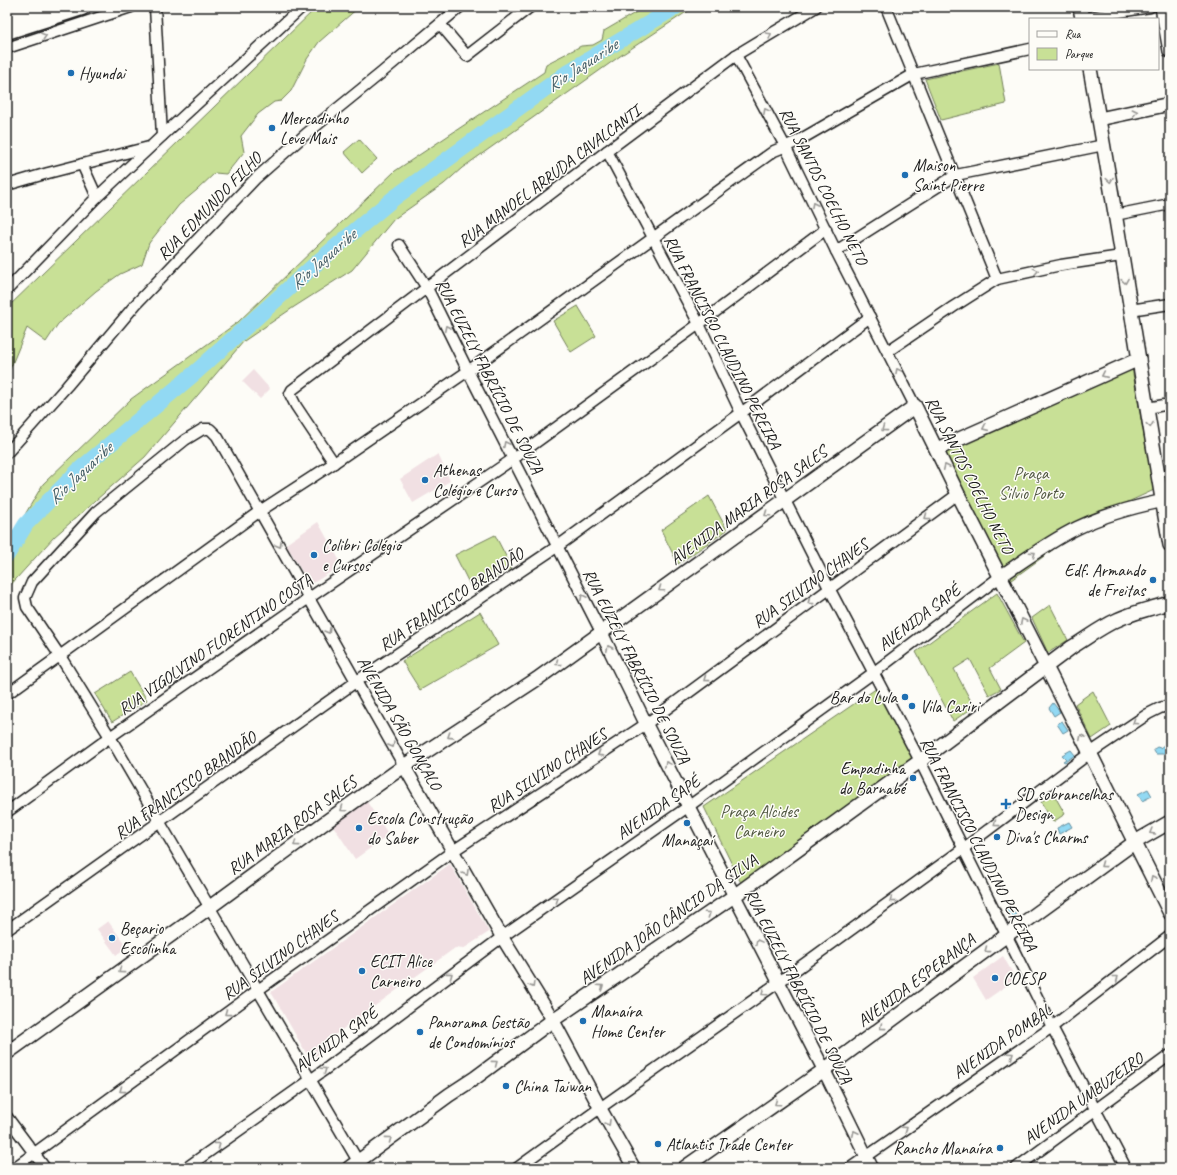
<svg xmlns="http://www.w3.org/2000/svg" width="1177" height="1175" font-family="Caveat,sans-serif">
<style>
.built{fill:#f1e0e3}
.green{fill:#c8e096;stroke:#727e59}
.water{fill:#92d9f3;stroke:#638d9d}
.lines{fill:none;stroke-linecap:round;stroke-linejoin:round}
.river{stroke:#92d9f3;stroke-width:16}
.minor-casing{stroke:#1c1c1c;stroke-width:13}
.tertiary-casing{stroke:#1c1c1c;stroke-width:15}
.secondary-casing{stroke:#1c1c1c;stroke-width:16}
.trunk-casing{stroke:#1c1c1c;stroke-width:19}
.minor{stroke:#fdfcf7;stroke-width:10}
.tertiary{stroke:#fdfcf7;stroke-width:12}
.secondary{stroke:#fdfcf7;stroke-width:13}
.trunk{stroke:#fdfcf7;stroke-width:16}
.oneway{stroke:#989794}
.poi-dot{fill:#1f6fb2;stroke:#fdfcf7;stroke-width:1.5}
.labels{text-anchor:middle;stroke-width:3;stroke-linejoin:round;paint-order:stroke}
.poi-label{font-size:17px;fill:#1c1c1c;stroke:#fdfcf7;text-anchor:start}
.street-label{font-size:17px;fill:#1c1c1c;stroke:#fdfcf7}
.park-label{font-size:17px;fill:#505741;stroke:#fdfcf7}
.water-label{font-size:18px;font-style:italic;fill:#455e67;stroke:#fdfcf7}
</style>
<rect width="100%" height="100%" fill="#fdfcf7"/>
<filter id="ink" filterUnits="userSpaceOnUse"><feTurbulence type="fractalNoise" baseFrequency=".025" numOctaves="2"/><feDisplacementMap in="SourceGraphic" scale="8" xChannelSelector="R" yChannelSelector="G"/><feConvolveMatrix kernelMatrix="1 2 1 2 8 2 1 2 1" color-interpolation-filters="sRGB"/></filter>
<g filter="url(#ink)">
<g class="built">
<path d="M253,370l17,19 -10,10 -18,-18z"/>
<path d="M438,454l12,27 -37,22 -13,-24z"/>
<path d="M318,522l24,43 -32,20 -24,-41z"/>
<path d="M365,799l24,36 -34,24 -25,-38z"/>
<path d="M450,864l39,68 -26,17 -8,-1 -130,94 3,5 -18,13 -39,-68z"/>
<path d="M108,921l19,26 -11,8 -19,-26z"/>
<path d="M1003,956l13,23 -30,21 -13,-22z"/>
</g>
<g class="green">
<path d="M317,7h42l-40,35 -12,17 -16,32 -10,10 -7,1 -16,12 -17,22 3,16 -18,22 -11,-1 -18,17 -18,15 -30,38 -7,21 -22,10 -24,17 -38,33 -12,18 -19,-14 -19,46 2,20 -3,2v-88z"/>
<path d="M645,7h49l-71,47 -161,114 -18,16 -50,35 -42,51 -58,37 -50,34 -99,116 -91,80 -47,52v-44l36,-61 88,-85 107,-77 157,-151 149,-99 2,-8 35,-18 12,-1 9,-5 2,-9z"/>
<path d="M999,63l7,41 -65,16 -16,-41z"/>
<path d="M359,139l18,20 -15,14 -18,-21z"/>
<path d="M578,306l18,30 -25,16 -18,-31z"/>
<path d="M1132,368l22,122 -52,24 -95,69 -69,-134z"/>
<path d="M709,496l18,34 -49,34 -17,-34z"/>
<path d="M495,535l17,33 -40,21 -17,-34z"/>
<path d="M997,593l27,50 -34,25 11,21 -12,6 -19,-36 -16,10 20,38 -21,14 -37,-69z"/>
<path d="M1050,605l18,35 -20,13 -16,-35z"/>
<path d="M480,612l18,33 -78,45 -18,-29z"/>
<path d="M130,672l17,28 -35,22 -17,-28z"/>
<path d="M880,686l38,71 -176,128 -38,-78z"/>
<path d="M1093,691l18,35 -19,13 -17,-35z"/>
<path d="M1053,793l12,21 -12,8 -12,-20z"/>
</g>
<g class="water">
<path d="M1053,703l7,9 -6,4 -5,-8z"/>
<path d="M1062,721l6,9 -5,3 -6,-9z"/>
<path d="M1164,745l4,3v3l-5,3h-7l-2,-3v-2l3,-2 3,1z"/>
<path d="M1071,750l4,5 -10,7 -2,-1 3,-2 -4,-4z"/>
<path d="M1148,789l4,7 -10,5 -4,-7z"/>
<path d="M1069,822l3,5 -13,7 -2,-6z"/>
<path d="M1010,906l6,9 -4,4 -7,-9z"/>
</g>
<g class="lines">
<path class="river" d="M7,555l19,-31 52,-53 118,-99 123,-111 75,-63 177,-128 105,-63"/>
<defs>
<g id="minor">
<path d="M155,7l7,129"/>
<path d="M886,7l111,272"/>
<path d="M1082,18l68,-11"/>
<path d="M440,24l27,32 63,-49"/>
<path d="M7,48l124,-41"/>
<path d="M736,55l49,91 51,105 79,155"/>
<path d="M607,151l92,173 42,89 88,175 91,173 132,266 74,141"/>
<path d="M82,164l15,33"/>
<path d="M7,185l41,-12 101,-26"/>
<path d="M1115,215l55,-11"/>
<path d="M399,245l28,43 41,83 133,261"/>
<path d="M836,251l120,-76 148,-30"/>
<path d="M7,290l90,-93 65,-61 140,-129"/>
<path d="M1130,310l40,-6"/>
<path d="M888,351l65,-44 44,-28 64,-14 60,-9"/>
<path d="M1147,408l23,-4"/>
<path d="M7,453l60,-67 69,-82 119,-125 51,-45 74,-60 80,-67"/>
<path d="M334,463l-38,-57 -6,-12 2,-4 315,-239 129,-96 80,-48"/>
<path d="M7,694l253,-183 74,-48 134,-92 306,-220 22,-9 118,-68 116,-25"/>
<path d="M7,812l103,-75 199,-139 204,-139 186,-135 127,-95"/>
<path d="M7,930l350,-249 201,-135 183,-133 129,-96"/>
<path d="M7,1117l38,51"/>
<path d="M14,1168l244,-178 195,-139 193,-127 312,-230"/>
<path d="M186,1168l137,-97 179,-134 187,-131 184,-133 128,-97"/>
<path d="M362,1168l-252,-431 -50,-81 -33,-49 -2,-9 7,-16 64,-70 89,-72 18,-11h7l7,7 187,330"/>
<path d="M517,1168l83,-60 179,-126 185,-134 126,-95 58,-39 12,-6 10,-3"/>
<path d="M850,1168l202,-141 118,-91"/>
<path d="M1016,1168l154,-113"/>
</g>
<g id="tertiary">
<path d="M1001,576c25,-17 49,-35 76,-48 27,-13 56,-21 85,-27"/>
<path d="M601,632l45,92 178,346 48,98"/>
<path d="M404,766l98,171 51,83 47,88 34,60"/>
</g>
<g id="secondary">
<path d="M1080,7l2,12"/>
<path d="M1162,7l8,44"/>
<path d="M1090,69c29,158 52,317 80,476"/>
<path d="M1099,119l71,-15"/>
<path d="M937,449l202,-90"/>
<path d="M7,1053l203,-146 117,-86 77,-55 133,-87 378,-273 43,88 132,259 80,160"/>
<path d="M349,1168l100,-73 26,-17 78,-58 181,-124 186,-135 152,-114c15,-9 29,-20 45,-27 17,-8 35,-12 53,-17"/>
<path d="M684,1168l140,-98 183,-135 128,-93 35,-20"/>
</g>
<g id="trunk">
<path d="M7,17l32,-10"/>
<path d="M7,31l75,-24"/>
</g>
</defs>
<use href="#minor" class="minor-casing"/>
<use href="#tertiary" class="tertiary-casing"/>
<use href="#secondary" class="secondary-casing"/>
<use href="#trunk" class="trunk-casing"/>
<use href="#minor" class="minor"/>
<use href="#tertiary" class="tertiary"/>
<use href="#secondary" class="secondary"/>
<use href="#trunk" class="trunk"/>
</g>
<defs><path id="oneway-chevron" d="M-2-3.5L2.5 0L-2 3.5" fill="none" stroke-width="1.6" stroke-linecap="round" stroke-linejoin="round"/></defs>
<g class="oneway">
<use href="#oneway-chevron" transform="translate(769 35) rotate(-31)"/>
<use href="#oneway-chevron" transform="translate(44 36) rotate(-18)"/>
<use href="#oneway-chevron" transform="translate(766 111) rotate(-118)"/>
<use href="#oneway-chevron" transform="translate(1135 112) rotate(-12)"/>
<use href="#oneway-chevron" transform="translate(1110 180) rotate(81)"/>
<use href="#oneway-chevron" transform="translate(814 205) rotate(-116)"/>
<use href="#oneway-chevron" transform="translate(1036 271) rotate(-12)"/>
<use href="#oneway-chevron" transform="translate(1125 281) rotate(81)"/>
<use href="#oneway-chevron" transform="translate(447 328) rotate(-116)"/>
<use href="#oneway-chevron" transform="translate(898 371) rotate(-117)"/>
<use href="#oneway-chevron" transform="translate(1104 375) rotate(156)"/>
<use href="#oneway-chevron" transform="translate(1150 425) rotate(81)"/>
<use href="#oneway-chevron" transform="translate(985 428) rotate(156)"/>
<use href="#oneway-chevron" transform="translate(884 429) rotate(144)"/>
<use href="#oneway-chevron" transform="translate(506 444) rotate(-117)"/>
<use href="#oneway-chevron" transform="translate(946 467) rotate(-115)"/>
<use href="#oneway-chevron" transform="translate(767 514) rotate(145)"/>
<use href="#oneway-chevron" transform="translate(927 517) rotate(144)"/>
<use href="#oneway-chevron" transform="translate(279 545) rotate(61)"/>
<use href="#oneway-chevron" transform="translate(1033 554) rotate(-34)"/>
<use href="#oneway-chevron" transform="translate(661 589) rotate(145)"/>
<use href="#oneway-chevron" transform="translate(583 597) rotate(-117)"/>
<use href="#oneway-chevron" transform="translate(810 602) rotate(143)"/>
<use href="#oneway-chevron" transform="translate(1023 621) rotate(-116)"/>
<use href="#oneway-chevron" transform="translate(328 631) rotate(60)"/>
<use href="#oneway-chevron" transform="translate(609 648) rotate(-116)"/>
<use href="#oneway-chevron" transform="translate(558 663) rotate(144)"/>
<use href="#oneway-chevron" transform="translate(706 679) rotate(143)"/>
<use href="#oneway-chevron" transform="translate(1135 722) rotate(146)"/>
<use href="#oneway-chevron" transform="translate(450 736) rotate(147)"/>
<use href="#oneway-chevron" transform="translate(1082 737) rotate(-117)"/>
<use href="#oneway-chevron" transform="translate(392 745) rotate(61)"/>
<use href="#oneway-chevron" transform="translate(600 754) rotate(147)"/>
<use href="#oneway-chevron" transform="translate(667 764) rotate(-118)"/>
<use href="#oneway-chevron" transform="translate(343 809) rotate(145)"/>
<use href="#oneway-chevron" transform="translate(996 824) rotate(143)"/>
<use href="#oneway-chevron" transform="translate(1152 832) rotate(150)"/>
<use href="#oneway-chevron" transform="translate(296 844) rotate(144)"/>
<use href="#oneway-chevron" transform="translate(1103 865) rotate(144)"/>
<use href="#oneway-chevron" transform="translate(466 873) rotate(60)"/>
<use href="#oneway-chevron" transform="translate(1153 878) rotate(-117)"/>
<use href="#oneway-chevron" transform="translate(556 899) rotate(-35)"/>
<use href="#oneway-chevron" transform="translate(892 900) rotate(144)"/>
<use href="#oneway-chevron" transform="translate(708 914) rotate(-34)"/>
<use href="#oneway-chevron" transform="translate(758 942) rotate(-118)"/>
<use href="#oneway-chevron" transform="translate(987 950) rotate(143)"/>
<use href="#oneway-chevron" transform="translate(121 971) rotate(144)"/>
<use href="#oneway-chevron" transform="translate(450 975) rotate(-37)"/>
<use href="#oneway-chevron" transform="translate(1116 978) rotate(-38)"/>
<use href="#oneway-chevron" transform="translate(532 985) rotate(59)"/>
<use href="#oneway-chevron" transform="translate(601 987) rotate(-34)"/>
<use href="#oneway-chevron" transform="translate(764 993) rotate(145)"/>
<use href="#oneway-chevron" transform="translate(227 1013) rotate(144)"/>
<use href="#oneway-chevron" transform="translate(882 1027) rotate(143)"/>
<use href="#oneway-chevron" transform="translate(1011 1055) rotate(-35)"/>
<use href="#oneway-chevron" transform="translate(495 1063) rotate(-37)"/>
<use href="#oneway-chevron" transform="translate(324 1070) rotate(-35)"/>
<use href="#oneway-chevron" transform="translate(122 1090) rotate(144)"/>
<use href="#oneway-chevron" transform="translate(777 1103) rotate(145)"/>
<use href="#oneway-chevron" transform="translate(608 1123) rotate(60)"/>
<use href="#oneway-chevron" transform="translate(905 1129) rotate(-35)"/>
<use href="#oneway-chevron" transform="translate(855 1133) rotate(-116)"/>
<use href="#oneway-chevron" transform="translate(389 1139) rotate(-36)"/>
<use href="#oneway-chevron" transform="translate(218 1145) rotate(-36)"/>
</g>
</g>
<g class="poi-dot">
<circle cx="71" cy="73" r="4"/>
<circle cx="272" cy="128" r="4"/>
<circle cx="905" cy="175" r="4"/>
<circle cx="425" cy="480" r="4"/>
<circle cx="314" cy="555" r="4"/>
<circle cx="1153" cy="580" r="4"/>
<circle cx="905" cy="697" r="4"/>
<circle cx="912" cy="706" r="4"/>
<circle cx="913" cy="778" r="4"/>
<path d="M1004 798h4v4h4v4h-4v4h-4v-4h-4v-4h4z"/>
<circle cx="687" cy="823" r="4"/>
<circle cx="359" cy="828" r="4"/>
<circle cx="997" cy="837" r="4"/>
<circle cx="112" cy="938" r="4"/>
<circle cx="362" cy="971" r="4"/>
<circle cx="995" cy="978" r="4"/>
<circle cx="583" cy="1021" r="4"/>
<circle cx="420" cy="1032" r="4"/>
<circle cx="506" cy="1086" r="4"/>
<circle cx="658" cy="1144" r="4"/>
<circle cx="1000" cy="1148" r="4"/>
</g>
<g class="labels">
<g class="poi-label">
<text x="79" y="79">Hyundai</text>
<text x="280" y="124">Mercadinho<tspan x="280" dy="20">Leve Mais</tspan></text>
<text x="913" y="171">Maison<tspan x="913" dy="20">Saint Pierre</tspan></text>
<text x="433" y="476">Athenas<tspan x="433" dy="20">Colégio e Curso</tspan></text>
<text x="322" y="551">Colibri Colégio<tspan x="322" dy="20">e Cursos</tspan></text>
<text x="1145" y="576" text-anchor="end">Edf. Armando<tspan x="1145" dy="20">de Freitas</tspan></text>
<text x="897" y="703" text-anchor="end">Bar do Lula</text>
<text x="920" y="712">Vila Cariri</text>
<text x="905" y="774" text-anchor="end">Empadinha<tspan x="905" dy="20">do Barnabé</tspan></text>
<text x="1015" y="800">SD sobrancelhas<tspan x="1015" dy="20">Design</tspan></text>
<text x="367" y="824">Escola Construção<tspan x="367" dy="20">do Saber</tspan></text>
<text x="1005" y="843">Diva's Charms</text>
<text x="687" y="846" text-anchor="middle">Manaçaí</text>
<text x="120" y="934">Beçario<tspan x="120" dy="20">Escolinha</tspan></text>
<text x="370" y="967">ECIT Alice<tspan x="370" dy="20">Carneiro</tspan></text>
<text x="1003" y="984">COESP</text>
<text x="591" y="1017">Manaíra<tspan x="591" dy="20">Home Center</tspan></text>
<text x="428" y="1028">Panorama Gestão<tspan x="428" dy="20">de Condomínios</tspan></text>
<text x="514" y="1092">China Taiwan</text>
<text x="666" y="1150">Atlantis Trade Center</text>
<text x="992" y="1154" text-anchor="end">Rancho Manaíra</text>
</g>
<g class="street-label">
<text transform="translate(549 176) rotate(-37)" y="6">RUA MANOEL ARRUDA CAVALCANTI</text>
<text transform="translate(824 186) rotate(63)" y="6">RUA SANTOS COELHO NETO</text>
<text transform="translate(209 206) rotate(-46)" y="6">RUA EDMUNDO FILHO</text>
<text transform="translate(723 342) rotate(63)" y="6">RUA FRANCISCO CLAUDINO PEREIRA</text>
<text transform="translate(490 376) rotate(63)" y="6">RUA EUZELY FABRÍCIO DE SOUZA</text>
<text transform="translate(970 475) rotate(63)" y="6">RUA SANTOS COELHO NETO</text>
<text transform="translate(748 505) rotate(-36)" y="6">AVENIDA MARIA ROSA SALES</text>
<text transform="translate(810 583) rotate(-36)" y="6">RUA SILVINO CHAVES</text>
<text transform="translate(451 599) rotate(-34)" y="6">RUA FRANCISCO BRANDÃO</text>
<text transform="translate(919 617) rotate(-37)" y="6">AVENIDA SAPÉ</text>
<text transform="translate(215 644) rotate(-35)" y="6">RUA VIGOLVINO FLORENTINO COSTA</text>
<text transform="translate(637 666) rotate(63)" y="6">RUA EUZELY FABRÍCIO DE SOUZA</text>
<text transform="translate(400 723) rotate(60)" y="6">AVENIDA SÃO GONÇALO</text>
<text transform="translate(547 770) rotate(-33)" y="6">RUA SILVINO CHAVES</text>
<text transform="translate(185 785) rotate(-36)" y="6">RUA FRANCISCO BRANDÃO</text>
<text transform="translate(658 807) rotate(-35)" y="6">AVENIDA SAPÉ</text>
<text transform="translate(292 825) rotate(-36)" y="6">RUA MARIA ROSA SALES</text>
<text transform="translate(979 844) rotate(63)" y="6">RUA FRANCISCO CLAUDINO PEREIRA</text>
<text transform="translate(668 919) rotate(-35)" y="6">AVENIDA JOÃO CÂNCIO DA SILVA</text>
<text transform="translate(280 955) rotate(-36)" y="6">RUA SILVINO CHAVES</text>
<text transform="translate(916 980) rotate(-37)" y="6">AVENIDA ESPERANÇA</text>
<text transform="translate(799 986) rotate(63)" y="6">RUA EUZELY FABRÍCIO DE SOUZA</text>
<text transform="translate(336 1039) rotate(-36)" y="6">AVENIDA SAPÉ</text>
<text transform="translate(1002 1041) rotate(-35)" y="6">AVENIDA POMBAL</text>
<text transform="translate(1083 1098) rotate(-36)" y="6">AVENIDA UMBUZEIRO</text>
</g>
<g class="park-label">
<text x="1031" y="479">Praça<tspan x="1031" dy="20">Silvio Porto</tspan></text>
<text x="759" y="817">Praça Alcides<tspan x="759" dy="20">Carneiro</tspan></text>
</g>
<g class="water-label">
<text transform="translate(582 65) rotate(-33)" y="6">Rio Jaguaribe</text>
<text transform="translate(323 259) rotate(-41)" y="6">Rio Jaguaribe</text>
<text transform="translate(80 473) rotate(-43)" y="6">Rio Jaguaribe</text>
</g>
</g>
<rect width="1177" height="1175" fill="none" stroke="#fdfcf7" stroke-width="24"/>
<rect x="12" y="12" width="1153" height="1151" fill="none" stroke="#1c1c1c" stroke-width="1.5" filter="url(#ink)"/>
<rect x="1029" y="18" width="130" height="52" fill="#fdfcf7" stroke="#a3a29f"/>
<rect x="1037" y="31" width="20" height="6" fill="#fdfcf7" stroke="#a3a29f"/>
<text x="1065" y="38" font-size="12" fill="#1c1c1c">Rua</text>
<rect x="1037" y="48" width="20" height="12" fill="#c8e096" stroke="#a3a29f"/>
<text x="1065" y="58" font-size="12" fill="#1c1c1c">Parque</text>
</svg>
